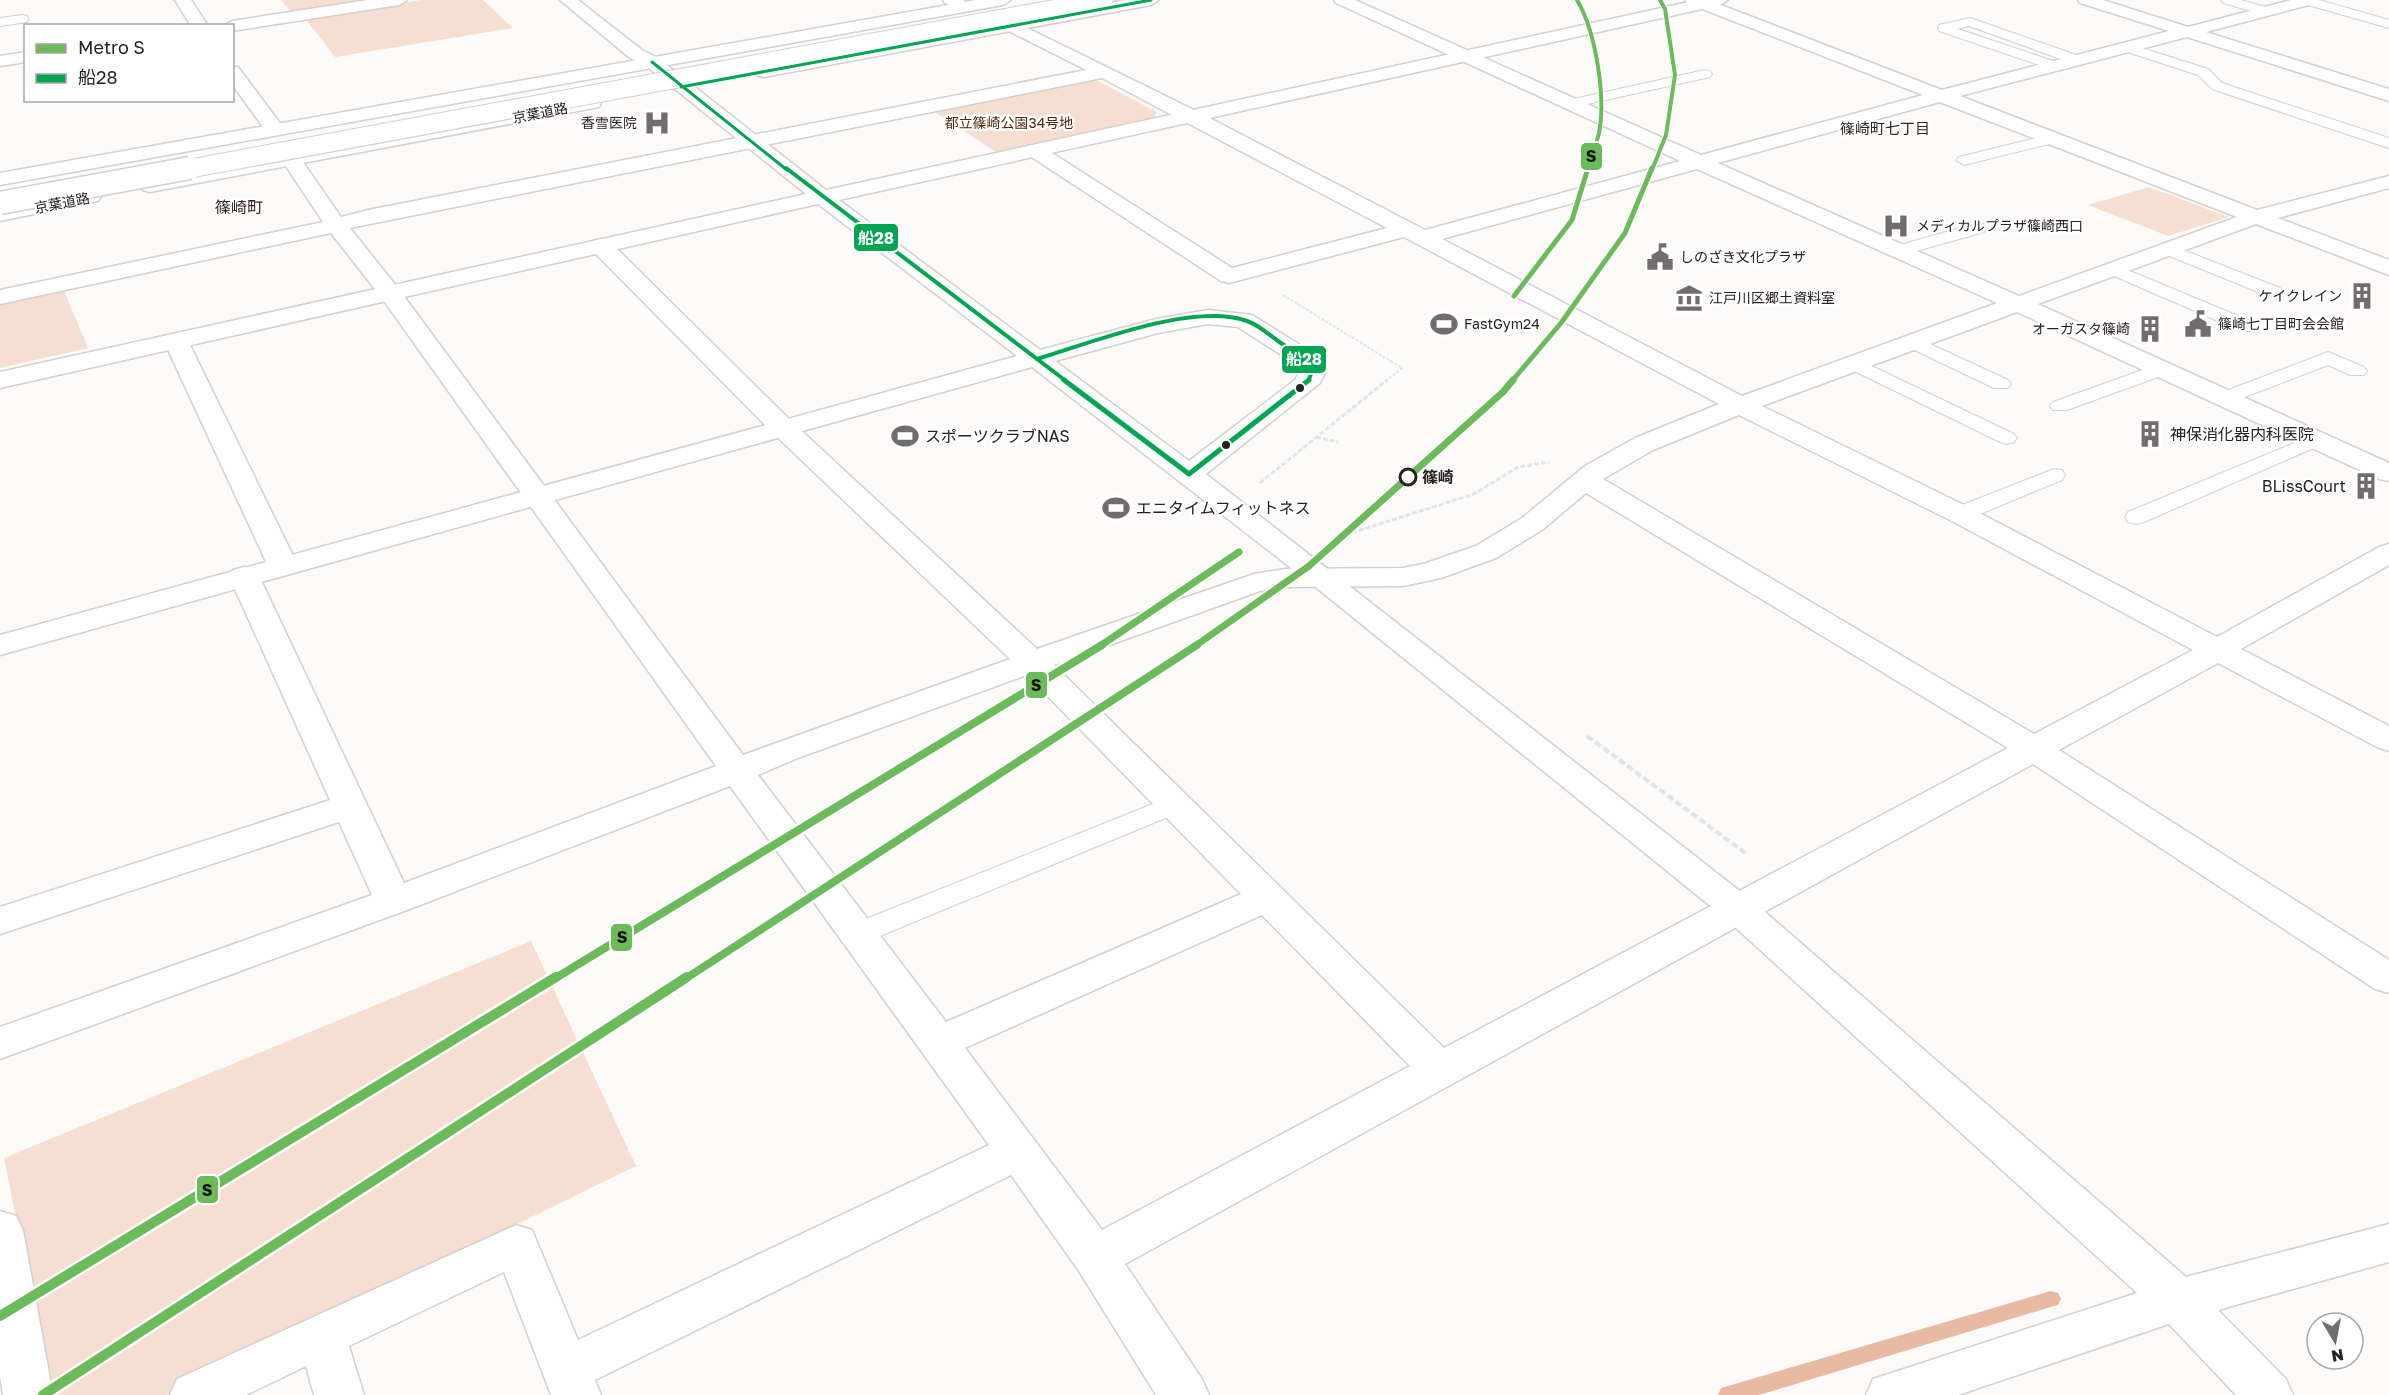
<svg xmlns="http://www.w3.org/2000/svg" width="2389" height="1395" font-family="'Golos Text','Noto Sans JP',sans-serif">
<style>
.green{fill:#f6ded3}
.lines{fill:none;stroke-linecap:round;stroke-linejoin:round}
.stream{fill:#e8b9a3;fill-rule:evenodd}
.lane-casing{stroke:#d3d0ce;stroke-width:2}
.street-casing{stroke:#d3d0ce;stroke-width:3}
.secondary-casing{stroke:#d3d0ce;stroke-width:3}
.highway-casing{stroke:#d3d0ce;stroke-width:3}
.path-far2{stroke:#e4e4e4;stroke-width:2;stroke-dasharray:3 1.5;stroke-linecap:butt}
.path-far1{stroke:#e4e4e4;stroke-width:3;stroke-dasharray:5 2;stroke-linecap:butt}
.path{stroke:#e4e4e4;stroke-width:4;stroke-dasharray:7 3;stroke-linecap:butt}
.lane{fill:#fffefe;fill-rule:evenodd}
.street{fill:#fffefe;fill-rule:evenodd}
.secondary{fill:#fffefe;fill-rule:evenodd}
.highway{fill:#fffefe;fill-rule:evenodd}
.highway-bridge-far1-casing{stroke:#d3d0ce;stroke-width:20;stroke-linecap:butt}
.highway-bridge-casing{stroke:#d3d0ce;stroke-width:25;stroke-linecap:butt}
.highway-bridge-far1{stroke:#fffefe;stroke-width:18}
.highway-bridge{stroke:#fffefe;stroke-width:22}
.bus-1-far2-casing{stroke:#fff;stroke-width:5}
.bus-1-far1-casing{stroke:#fff;stroke-width:7}
.bus-1-casing{stroke:#fff;stroke-width:9}
.bus-1-far2{stroke:#00a651;stroke-width:3}
.bus-1-far1{stroke:#00a651;stroke-width:4}
.bus-1{stroke:#00a651;stroke-width:5}
.metro-1-far4-casing{stroke:#fff;stroke-width:6}
.metro-1-far3-casing{stroke:#fff;stroke-width:8}
.metro-1-far2-casing{stroke:#fff;stroke-width:10}
.metro-1-far1-casing{stroke:#fff;stroke-width:13}
.metro-1-casing{stroke:#fff;stroke-width:15}
.metro-1-far4{stroke:#6cbb5a;stroke-width:4}
.metro-1-far3{stroke:#6cbb5a;stroke-width:5}
.metro-1-far2{stroke:#6cbb5a;stroke-width:7}
.metro-1-far1{stroke:#6cbb5a;stroke-width:8}
.metro-1{stroke:#6cbb5a;stroke-width:10}
.bus-dot{fill:#27211f;stroke:#fff;stroke-width:2}
.stop-dot{fill:#fff;stroke:#27211f;stroke-width:3}
.labels{text-anchor:middle;stroke-width:4.5;stroke-linejoin:round;paint-order:stroke}
.far-street-label{font-size:14px;fill:#27211f;stroke:#fff}
.far-poi-label{font-size:14px;fill:#27211f;stroke:#fff;text-anchor:start}
.far-park-label{font-size:14px;fill:#522711;stroke:#fff}
.far-neighbourhood-label{font-size:15px;fill:#322621;stroke:#fff}
.far-quarter-label{font-size:16px;fill:#322621;stroke:#fff}
.poi-label{font-size:16px;fill:#27211f;stroke:#fff;text-anchor:start}
.stop-label{font-size:16px;font-weight:bold;fill:#27211f;stroke:#fff;text-anchor:start}
.line-badge{stroke:#fff;stroke-width:2}
.badge-label{font-size:16px;text-anchor:middle;font-weight:bold;fill:#fff}
.pale-badge-label{font-size:16px;text-anchor:middle;font-weight:bold;fill:#111}
</style>
<rect width="100%" height="100%" fill="#fcfbfa"/>
<g class="green">
<path d="M281,0h85l-75,12z"/>
<path d="M421,0h62l30,28 -178,29 -30,-39z"/>
<path d="M1086,81h12l59,31 -3,5 -158,35 -63,-41z"/>
<path d="M2149,187l80,30 -61,19 -80,-31z"/>
<path d="M64,291l24,57 -88,20v-64z"/>
<path d="M531,941l105,225 -469,229h-116l-47,-237z"/>
</g>
<g class="lines">
<path class="stream" d="M2051,1291l7,2 3,6 -3,6 -7,2 -292,88h-41l3,-7 7,-2z"/>
<defs>
<g id="lane">
<path d="M2221,0h20l28,8 2,3 -6,4 -42,-12z"/>
<path d="M2299,0h20l70,20v8l-88,-25z"/>
<path d="M22,15l5,1 1,3 -1,3 -27,4v-8z"/>
<path d="M1970,18l112,39 2,3 -7,4 -5,-1 -103,-37 -11,3 101,34 2,3 -2,3 -5,1 -115,-39 -1,-3 1,-3z"/>
<path d="M2126,43l82,26 14,14 167,55v10l-177,-59 -14,-14 -77,-25 -2,-3 2,-3z"/>
<path d="M1705,70l5,1 2,3 -2,3 -141,31 -7,-4 7,-4z"/>
<path d="M2056,133l8,5 -3,3 -97,24 -8,-5 3,-3z"/>
<path d="M1978,223l6,1 2,4 -2,4 -85,24 -6,-1 -3,-4 3,-4z"/>
<path d="M2168,244l112,44 3,4 -3,4h-12l-106,-43 -3,-4 3,-4z"/>
<path d="M2113,264l142,59 2,4 -2,4h-14l-134,-58 -3,-4 3,-4z"/>
<path d="M1913,336l95,44 3,4 -3,4h-14l-88,-42 -2,-4 2,-4z"/>
<path d="M2328,352l36,15 3,4 -3,4h-14l-22,-10 -96,37h-14l-3,-4 3,-4z"/>
<path d="M1855,358l159,76 3,4 -3,4 -7,2 -7,-2 -152,-74 -3,-4 3,-4z"/>
<path d="M2162,363l7,2 3,4 -3,4 -102,37h-14l-3,-4 3,-4z"/>
<path d="M2316,434l7,2 3,4 -3,4 -179,78 -8,2 -8,-2 -3,-5 3,-5z"/>
<path d="M2054,469l8,1 3,5 -3,5 -94,39 -8,2 -8,-2 -3,-5 3,-5z"/>
<path d="M1175,795l10,3 4,6 -4,6 -317,131 -11,4 -11,-4 -4,-7 4,-7z"/>
</g>
<g id="street">
<path d="M175,0h16l17,26h-17z"/>
<path d="M368,0h39l-8,5 -167,26v-5h-8l8,-5z"/>
<path d="M943,0h20l9,7 -8,5 -19,-9z"/>
<path d="M1334,0h21l346,155 222,-60 -236,-92 -2,-3h23l234,90 227,-59 -89,-28 -2,-3h25l85,27 103,-27h27l-2,3 -110,29 183,57v12l-202,-64 -227,59 297,114 132,-34v12l-111,30 111,42v15l-133,-51 -218,80 351,159v18l-10,-2 -362,-167 -255,94 208,102 247,129 162,-90 10,-3v21l-148,84 148,77v25l-12,-4 -159,-84 -159,87 330,210v33l-14,-4 -342,-225 -908,500 77,115 7,16h-53l-77,-124 -68,-96 -416,205 6,15h-50l-47,-123 -155,74 15,49h-50l-8,-29 -60,29h-76l7,-16 339,-154 16,5 46,110 411,-195 -259,-359 -323,124 -407,149v-32l372,-132 -33,-73 -339,112v-27l330,-107 -101,-224 4,-6 11,-3 11,3 4,6 145,307 312,-117 -335,-469 -50,-64 -331,71v-14l323,-68 -42,-63 3,-4h14l43,62 27,-7 718,-140 -79,-40 -2,-4 8,-5 185,91 227,118 255,-69 -344,-158zM1102,78l285,150 -155,40 -191,-122h-14l-3,4 3,4 194,127 8,2 175,-46 315,167 -84,34 -50,28 -63,52 -46,28 -53,18 -20,4 -118,1 -31,5 -217,75 -246,-228 -182,-180 -8,-2 -8,2 -3,5 3,5 180,182 237,226 -267,96 -346,-468 -47,-59zM1940,102l297,115 -218,79 -301,-133zM1697,169l300,134 -255,93 -300,-157zM1739,415l211,105 243,130 -159,84 -431,-255 50,-29zM1586,493l422,255 -564,300 -390,-383 206,-74 25,-4 118,-1 38,-8 55,-20 46,-28zM1027,675l214,219 -295,128 -188,-247 37,-16zM1262,915l148,151 -308,164 -137,-182z"/>
<path d="M26,52v10l-26,4v-10z"/>
<path d="M232,66l6,1 44,59 3,4 -3,4h-14l-36,-50z"/>
<path d="M176,334l9,2 3,5 110,225 -4,6 -11,3 -11,-3 -4,-6 -104,-225 3,-5z"/>
</g>
<g id="secondary">
<path d="M560,0h18l64,50 16,8 168,132 872,-190h30l-8,5 -881,195 201,150 116,-31 52,-9 44,5 64,40 10,15 -6,13 -114,91 544,425 436,378 203,-53v38l-171,48 68,69 7,16h-57l-67,-71 -211,71h-92l7,-16 264,-86 -413,-376 -411,-332 -281,-218 -1032,288v-20l1017,-279 -199,-152 -818,184v-16l806,-178 -160,-128 -16,-8zM1208,324l30,3 59,38 3,5 -5,10 -106,81 -134,-100 103,-28z"/>
<path d="M0,1211l16,5 7,14 30,165h-50l-3,-19z"/>
</g>
<g id="highway">
<path d="M976,0h35l-8,5 -1003,180v-12z"/>
<path d="M1125,0h34l-8,5 -387,72 -6,-1 -3,-4 3,-4 6,-1z"/>
<path d="M592,97l7,2 2,4 -2,4 -449,85 -7,-2 -3,-4 3,-4 7,-2z"/>
<path d="M91,191l7,2 3,4 -3,4 -98,20v-12z"/>
</g>
</defs>
<use href="#lane" class="lane-casing"/>
<use href="#street" class="street-casing"/>
<use href="#secondary" class="secondary-casing"/>
<use href="#highway" class="highway-casing"/>
<path class="path-far2" d="M1283,295l119,73 -16,13"/>
<g class="path-far1">
<path d="M1316,437l22,5"/>
<path d="M1260,483l127,-103"/>
<path d="M1332,539l142,-45 44,-27 31,-5"/>
</g>
<path class="path" d="M1587,736l161,119"/>
<use href="#lane" class="lane"/>
<use href="#street" class="street"/>
<use href="#secondary" class="secondary"/>
<use href="#highway" class="highway"/>
<defs>
<path id="highway-bridge-far1" d="M182,170l921,-170"/>
<path id="highway-bridge" d="M0,203l190,-35"/>
</defs>
<use href="#highway-bridge-far1" class="highway-bridge-far1-casing"/>
<use href="#highway-bridge" class="highway-bridge-casing"/>
<use href="#highway-bridge-far1" class="highway-bridge-far1"/>
<use href="#highway-bridge" class="highway-bridge"/>
<defs>
<g id="bus-1-far2">
<path d="M652,62l135,108"/>
<path d="M681,87l470,-87"/>
</g>
<g id="bus-1-far1">
<path d="M786,168l280,213"/>
<path d="M1037,359c54,-16 155,-57 210,-38 12,4 21,13 31,20 13,9 25,16 35,29l-5,11"/>
</g>
<path id="bus-1" d="M1064,380l125,94 120,-94"/>
</defs>
<use href="#bus-1-far2" class="bus-1-far2-casing"/>
<use href="#bus-1-far1" class="bus-1-far1-casing"/>
<use href="#bus-1" class="bus-1-casing"/>
<use href="#bus-1-far2" class="bus-1-far2"/>
<use href="#bus-1-far1" class="bus-1-far1"/>
<use href="#bus-1" class="bus-1"/>
<defs>
<g id="metro-1-far4">
<path d="M1577,0c19,32 29,97 22,133 -3,12 -8,25 -12,37"/>
<path d="M1652,170l14,-35 9,-60 -10,-66 -5,-9"/>
</g>
<g id="metro-1-far3">
<path d="M1514,296l58,-76 16,-52"/>
<path d="M1512,381l49,-58 64,-90 27,-65"/>
</g>
<g id="metro-1-far2">
<path d="M1100,646l139,-94"/>
<path d="M1195,646l114,-80 194,-174 10,-12"/>
</g>
<g id="metro-1-far1">
<path d="M554,979l548,-334"/>
<path d="M685,979l512,-334"/>
</g>
<g id="metro-1">
<path d="M0,1316l556,-339"/>
<path d="M43,1395l644,-418"/>
</g>
</defs>
<use href="#metro-1-far4" class="metro-1-far4-casing"/>
<use href="#metro-1-far3" class="metro-1-far3-casing"/>
<use href="#metro-1-far2" class="metro-1-far2-casing"/>
<use href="#metro-1-far1" class="metro-1-far1-casing"/>
<use href="#metro-1" class="metro-1-casing"/>
<use href="#metro-1-far4" class="metro-1-far4"/>
<use href="#metro-1-far3" class="metro-1-far3"/>
<use href="#metro-1-far2" class="metro-1-far2"/>
<use href="#metro-1-far1" class="metro-1-far1"/>
<use href="#metro-1" class="metro-1"/>
</g>
<defs>
<symbol id="hospital-bare" viewBox="-9 -9 18 18"><path d="M-5-5h3v3.5h4V-5h3V5h-3V1.5h-4V5h-3Z" fill="#726d6c" stroke="#fff" stroke-width="2.5" paint-order="stroke"/></symbol>
<symbol id="civic-bare" viewBox="-9 -9 18 18"><path d="M-.6-6.5H3V-4.5H.6V-3L4-1V1h2V6H-6V1h2V-1L-.6-3ZM-1.2 2.5V6h2.4V2.5Z" fill="#726d6c" stroke="#fff" stroke-width="2.5" paint-order="stroke"/></symbol>
<symbol id="building-bare" viewBox="-9 -9 18 18"><path d="M-4-6H4V6H1V3H-1V6H-4ZM-2.5-4.3h1.7v1.8h-1.7ZM.8-4.3h1.7v1.8H.8ZM-2.5-1h1.7V.8h-1.7ZM.8-1h1.7V.8H.8Z" fill="#726d6c" stroke="#fff" stroke-width="2.5" paint-order="stroke"/></symbol>
<symbol id="museum-bare" viewBox="-9 -9 18 18"><path d="M0-6L6-3V-2H-6V-3ZM-5-1h2V3h-2ZM-1-1h2V3h-2ZM3-1h2V3H3ZM-6 4H6V6H-6Z" fill="#726d6c" stroke="#fff" stroke-width="2.5" paint-order="stroke"/></symbol>
<symbol id="stadium-bare" viewBox="-9 -9 18 18"><path d="M0-5a6.5 5 0 1 0 0 10a6.5 5 0 1 0 0-10ZM-3.5-1.8h7v3.6h-7Z" fill="#726d6c" stroke="#fff" stroke-width="2.5" paint-order="stroke"/></symbol>
</defs>
<g fill-rule="evenodd">
<use href="#hospital-bare" x="638" y="104" width="38" height="38"/>
<use href="#hospital-bare" x="1877" y="207" width="38" height="38"/>
<use href="#civic-bare" x="1641" y="238" width="38" height="38"/>
<use href="#building-bare" x="2343" y="277" width="38" height="38"/>
<use href="#museum-bare" x="1670" y="279" width="38" height="38"/>
<use href="#stadium-bare" x="1425" y="305" width="38" height="38"/>
<use href="#civic-bare" x="2179" y="305" width="38" height="38"/>
<use href="#building-bare" x="2131" y="310" width="38" height="38"/>
<use href="#building-bare" x="2131" y="415" width="38" height="38"/>
<use href="#stadium-bare" x="886" y="417" width="38" height="38"/>
<use href="#building-bare" x="2347" y="467" width="38" height="38"/>
<use href="#stadium-bare" x="1097" y="489" width="38" height="38"/>
</g>
<g class="bus-dot">
<circle cx="1300" cy="388" r="5"/>
<circle cx="1226" cy="445" r="5"/>
</g>
<circle class="stop-dot" cx="1408" cy="477" r="8"/>
<g class="labels">
<g class="far-street-label">
<text transform="translate(540 113) rotate(-11)" y="5">京葉道路</text>
<text transform="translate(62 203) rotate(-11)" y="5">京葉道路</text>
</g>
<g class="far-poi-label">
<text x="637" y="128" text-anchor="end">香雪医院</text>
<text x="1916" y="231">メディカルプラザ篠崎西口</text>
<text x="1680" y="262">しのざき文化プラザ</text>
<text x="2342" y="301" text-anchor="end">ケイクレイン</text>
<text x="1709" y="303">江戸川区郷土資料室</text>
<text x="1464" y="329">FastGym24</text>
<text x="2218" y="329">篠崎七丁目町会会館</text>
<text x="2130" y="334" text-anchor="end">オーガスタ篠崎</text>
</g>
<g class="far-park-label">
<text x="1009" y="128">都立篠崎公園34号地</text>
</g>
<g class="far-neighbourhood-label">
<text x="1885" y="134">篠崎町七丁目</text>
</g>
<g class="far-quarter-label">
<text x="239" y="213">篠崎町</text>
</g>
<g class="poi-label">
<text x="2170" y="440">神保消化器内科医院</text>
<text x="925" y="442">スポーツクラブNAS</text>
<text x="2346" y="492" text-anchor="end">BLissCourt</text>
<text x="1136" y="514">エニタイムフィットネス</text>
</g>
<g class="stop-label">
<text x="1422" y="483">篠崎</text>
</g>
</g>
<g class="line-badge">
<rect x="1580" y="142" width="23" height="29" rx="6" fill="#6cbb5a"/>
<rect x="853" y="223" width="46" height="29" rx="6" fill="#00a651"/>
<rect x="1281" y="345" width="46" height="29" rx="6" fill="#00a651"/>
<rect x="1025" y="671" width="23" height="28" rx="6" fill="#6cbb5a"/>
<rect x="610" y="923" width="23" height="29" rx="6" fill="#6cbb5a"/>
<rect x="196" y="1175" width="23" height="29" rx="6" fill="#6cbb5a"/>
</g>
<g class="badge-label">
<text x="876" y="244">船28</text>
<text x="1304" y="365">船28</text>
</g>
<g class="pale-badge-label">
<text x="1591" y="162">S</text>
<text x="1036" y="691">S</text>
<text x="622" y="943">S</text>
<text x="207" y="1196">S</text>
</g>
<rect x="24" y="24" width="210" height="78" fill="#ffffff" stroke="#a9a6a5" stroke-width="1.5"/>
<rect x="36" y="44" width="30" height="9" fill="#6cbb5a" stroke="#a9a6a5" stroke-width="1.5"/>
<text x="78" y="54" font-size="18" fill="#27211f">Metro S</text>
<rect x="36" y="74" width="30" height="9" fill="#00a651" stroke="#a9a6a5" stroke-width="1.5"/>
<text x="78" y="84" font-size="18" fill="#27211f">船28</text>
<g transform="translate(2335 1341) rotate(170)"><circle r="28" fill="#ffffff" stroke="#a9a6a5" stroke-width="1.5"/>
<path d="M0-4.5L10 22L0 15L-10 22Z" fill="#726d6c"/>
<text y="-9" font-size="16" font-weight="bold" text-anchor="middle" fill="#27211f">N</text>
</g>
</svg>
